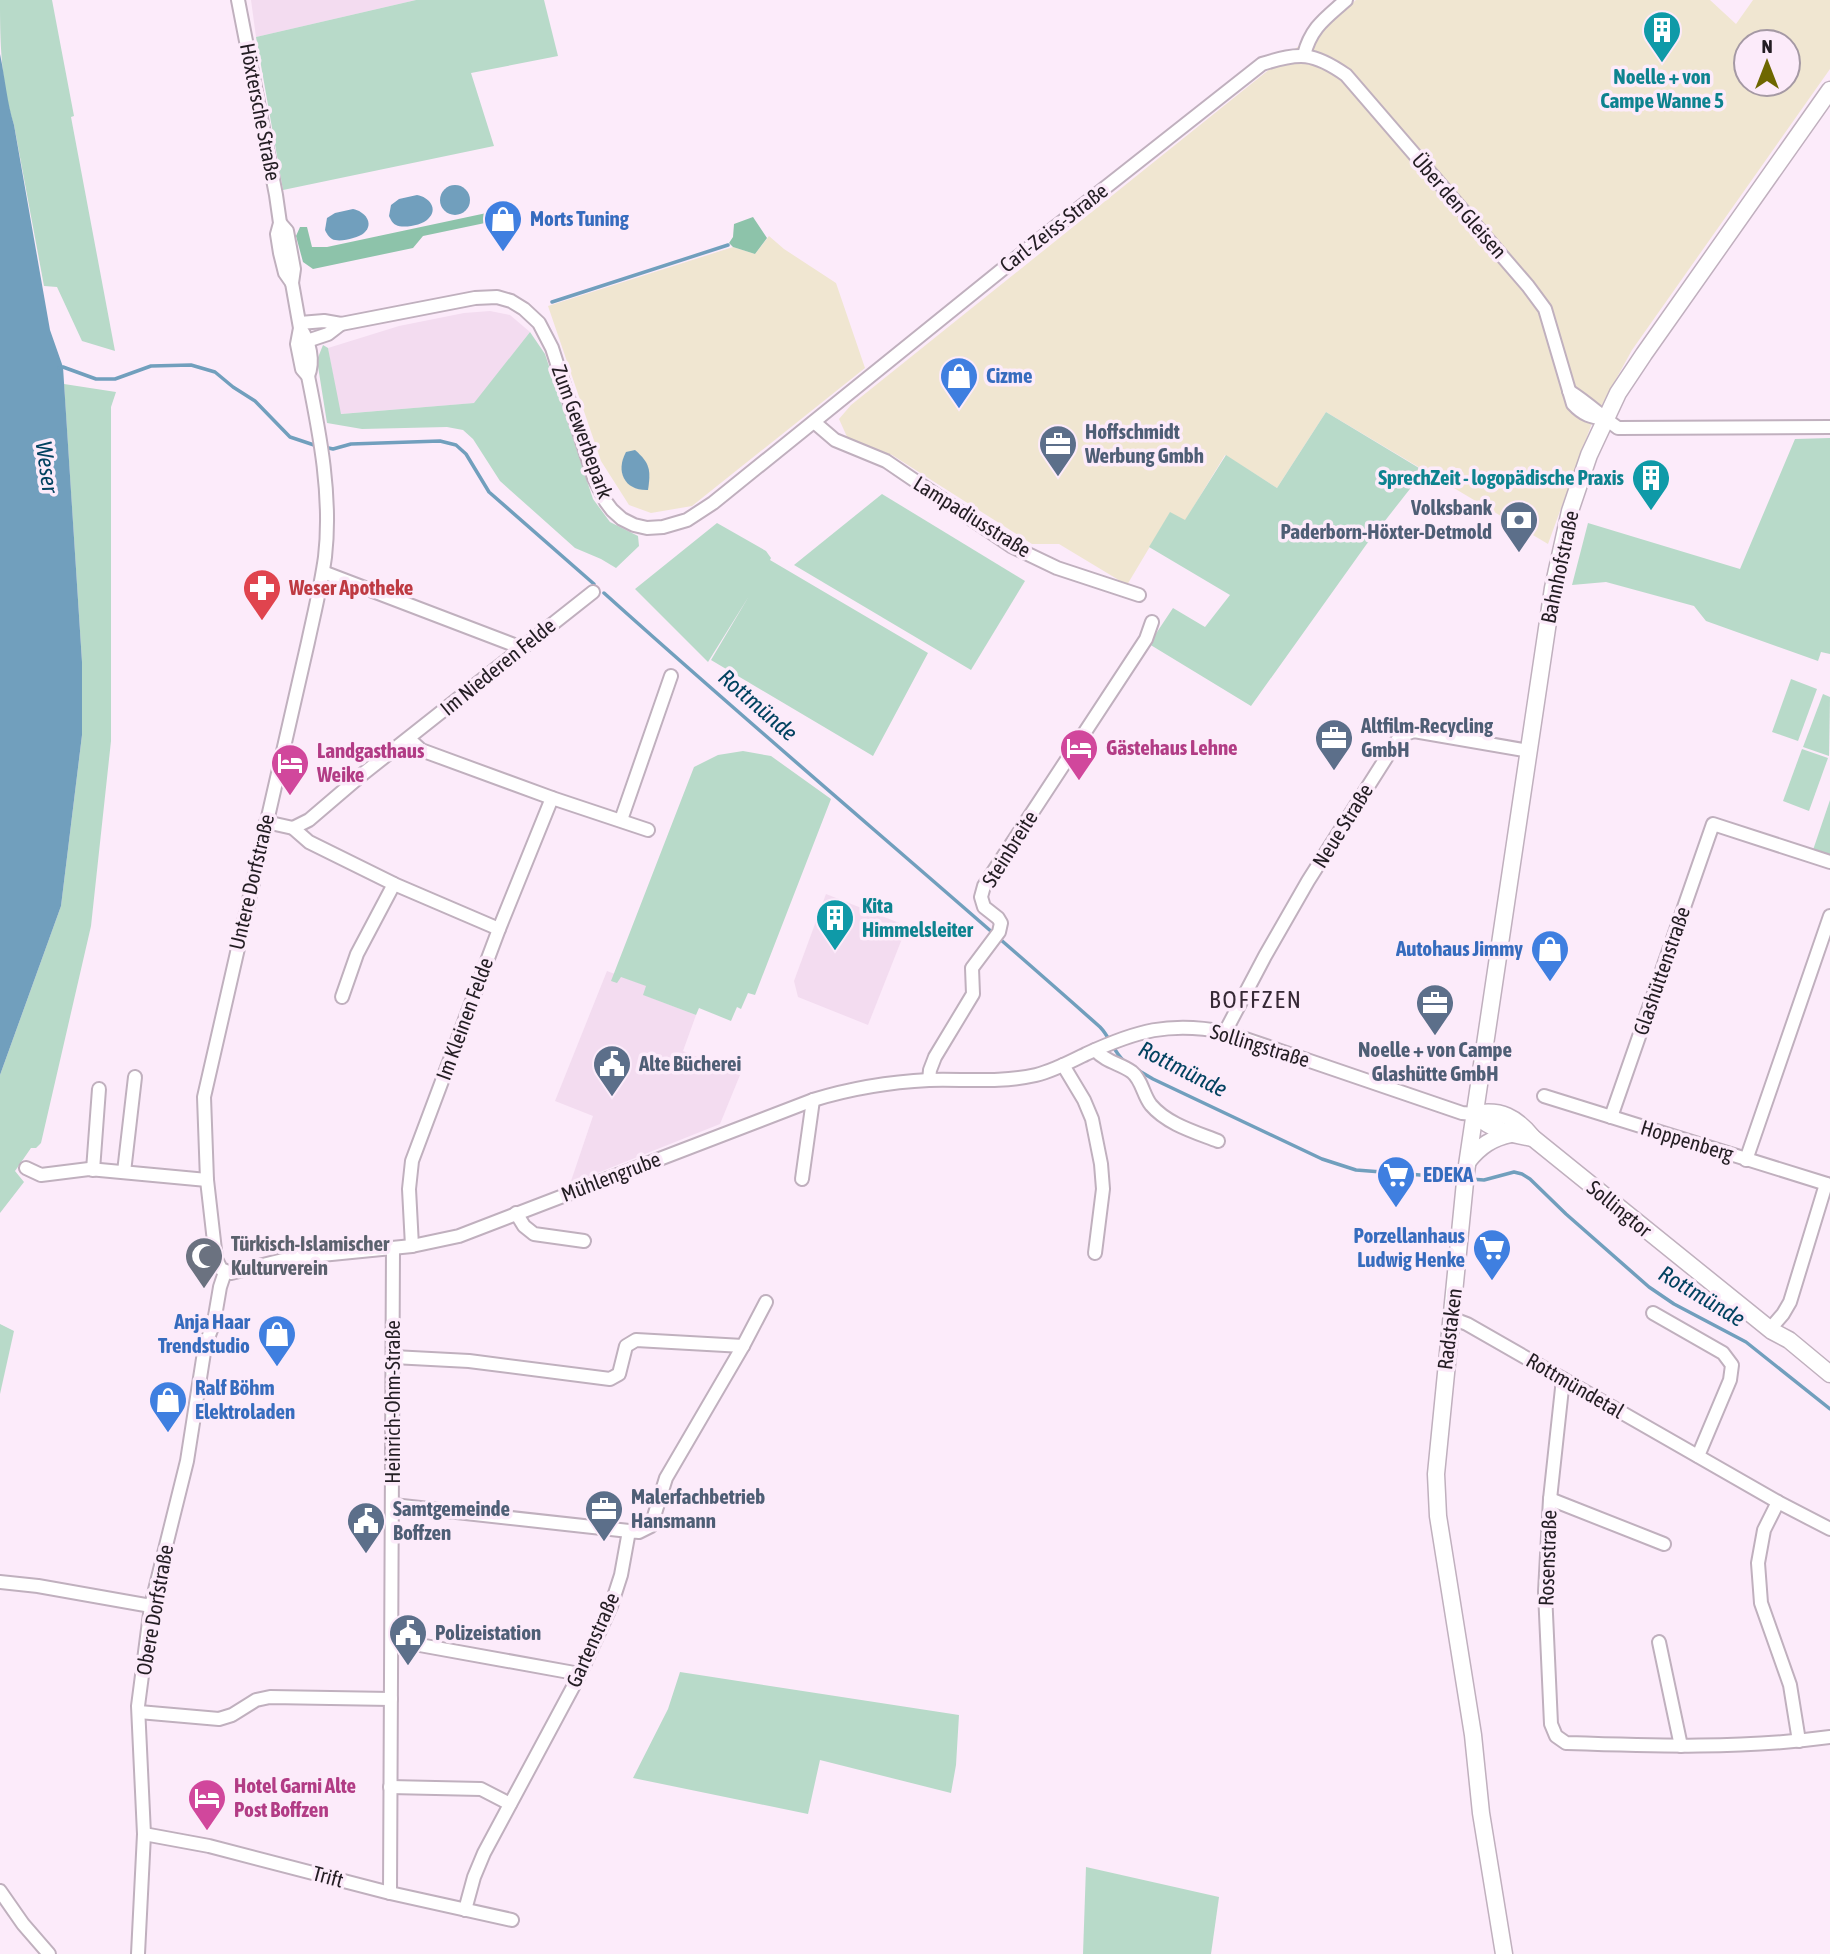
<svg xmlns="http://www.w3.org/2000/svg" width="1830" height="1954" font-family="'Asap Condensed',sans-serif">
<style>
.built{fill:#f3dcf0}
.industrial{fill:#f0e6d1;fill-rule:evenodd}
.green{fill:#b8dac9}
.forest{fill:#8dc3aa}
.water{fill:#719fbd}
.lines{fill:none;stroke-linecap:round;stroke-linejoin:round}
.stream{stroke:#719fbd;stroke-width:3.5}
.minor-casing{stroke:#c0b0be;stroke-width:16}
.major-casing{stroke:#c0b0be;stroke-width:19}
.minor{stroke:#fff;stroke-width:12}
.major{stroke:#fff;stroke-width:16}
.labels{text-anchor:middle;stroke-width:7;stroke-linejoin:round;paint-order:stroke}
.culture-label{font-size:21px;font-weight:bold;fill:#0d838f;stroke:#fcebfa}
.street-label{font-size:21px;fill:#231d23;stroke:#fcebfa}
.shop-label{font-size:21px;font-weight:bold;fill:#366cbe;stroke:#fcebfa;text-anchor:start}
.service-label{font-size:21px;font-weight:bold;fill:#4e5e75;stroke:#fcebfa;text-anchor:start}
.health-label{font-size:21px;font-weight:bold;fill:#be3a42;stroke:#fcebfa;text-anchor:start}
.hotel-label{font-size:21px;font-weight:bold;fill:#b23c85;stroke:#fcebfa;text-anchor:start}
.worship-label{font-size:21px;font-weight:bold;fill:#5b616d;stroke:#fcebfa;text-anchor:start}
.water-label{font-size:23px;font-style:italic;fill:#024260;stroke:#fcebfa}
.quarter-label{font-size:24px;letter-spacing:2px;fill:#362935;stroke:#fcebfa}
</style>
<rect width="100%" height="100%" fill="#fcebfa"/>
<g class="built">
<path d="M251,0h165l-160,37z"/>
<path d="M490,311l20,4 20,17 -55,71 -135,11 -12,-66 71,-22 65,-13z"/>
<path d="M826,894l81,32 -39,99 -70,-28 -4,-16z"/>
<path d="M607,971l40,15 -3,9 52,20 -13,36 57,24 -20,49 -150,60 23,-68 -38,-15z"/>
</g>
<g class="industrial">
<path d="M1356,0h354l26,24 17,-24h77v69l-198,281 -40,73 -44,121 -222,-132 -49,76 -52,-33 -40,66 -15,-8 -43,72 -68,-41h-27l-140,-89 -44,-16 -9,-20 12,-14zM1746,42h42v42h-42z"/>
<path d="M769,236l15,13 52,34 29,85 -173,138 -41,7 -22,-8 -28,-44 -53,-155 185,-59 22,7z"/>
</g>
<g class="green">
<path d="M0,0h52l22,116 -3,1 44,234 -33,-10 -25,-54 -13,-1 -30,-161c-13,-40 -14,-83 -14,-125z"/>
<path d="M416,0h128l14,56 -87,17 23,73 -211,44 -27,-153z"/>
<path d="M530,332l15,22 48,145 17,23 28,14 1,10 -23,22 -15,-9 -26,-11 -75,-67 -27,-42 -10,-9 -16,-3 -85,2 -35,-6 -10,-63 6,-15 5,3 13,66 133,-11z"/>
<path d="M64,384l52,8 -5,15v334l-20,185 -50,217 -5,5h-5l-16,23 9,11 -24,31v-138l61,-169 21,-171v-73z"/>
<path d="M1326,412l98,59 -58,74 -115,161 -102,-62 24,-36 32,19 25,-32 -81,-48 21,-35 15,8 41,-65 51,33z"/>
<path d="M1830,438v216l-9,-2 -3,9 -112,-40 -12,-15 -88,-24 -34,3 16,-62 152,46 55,-130z"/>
<path d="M882,494l143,87 -54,89 -177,-105z"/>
<path d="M717,523l49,28 5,7 -1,2 158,93 -55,103 -162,-96 38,-64 -41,66 -73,-73z"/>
<path d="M1791,679l26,10 -19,52 -26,-9z"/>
<path d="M1823,694l7,3 -1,59 -26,-9z"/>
<path d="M1802,749l26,9 -19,53 -26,-10z"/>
<path d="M743,751l28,5 60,43 -76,196 -7,-2 -7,16 -4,-2 -6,14 -32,-13 -3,7 -53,-20 3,-9 -25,-9 -4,6 -6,-2 83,-214 24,-12z"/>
<path d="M1830,800v56l-17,-6z"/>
<path d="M0,1324l14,7 -14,63z"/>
<path d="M680,1672l279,43 -3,50 -5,28 -131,-33 -12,54 -175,-36 35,-69z"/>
<path d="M1086,1867l133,30 -8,57h-128z"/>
</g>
<g class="forest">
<path d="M515,207l3,9 -95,20 -10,12 -100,21 -10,-7 -7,-26 4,-9h7l5,20h15z"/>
<path d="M753,217l14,21 -12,16 -22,-7 -4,-4 4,-6 1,-13z"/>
</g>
<g class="water">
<path d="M0,54c5,24 7,49 14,71l36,205 13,37 19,295v73l-21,171 -61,169z"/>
<circle cx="455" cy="200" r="15"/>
<path d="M417,195c12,2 22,14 11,24 -5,6 -25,10 -32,6 -4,-2 -5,-5 -7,-9l2,-11 8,-6z"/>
<path d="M353,209c11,2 22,14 11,24 -6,5 -25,10 -32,6 -4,-3 -5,-5 -7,-9l2,-12 8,-5z"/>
<path d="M635,450c15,13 16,20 13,40 -23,1 -33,-18 -22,-38z"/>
</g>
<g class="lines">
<g class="stream">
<path d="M552,302l176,-57"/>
<path d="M59,368l4,-1 33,12h19l36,-13 40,-1 24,7 18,15 22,14 35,36 27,9"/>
<path d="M324,447l9,2 18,-5 89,-3 16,4 10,9 23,38 105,92"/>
<path d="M604,593c163,147 332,288 496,434 10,10 13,24 24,34"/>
<path d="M1136,1069l17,10 169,80 34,11 103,8"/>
<path d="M1470,1179l14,1 30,-8 8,2 8,5 36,35 83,73 25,17 72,38 84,67"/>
</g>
<defs>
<g id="minor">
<path d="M238,0l38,195 4,28 -3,11 3,19 5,20 7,10"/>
<path d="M1304,55c7,-28 22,-37 42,-55"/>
<path d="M280,223l7,8 7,38 -2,14 8,45 -3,16 5,25 6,7c12,59 24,121 17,181 -4,29 -11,57 -17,85l-104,455 3,83 9,79 5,10 10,4 60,-15 121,-12 47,-10 354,-136c39,-12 76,-18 116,-20 36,-1 72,3 107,-5 17,-4 34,-13 50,-21 50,-23 83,-33 139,-22l237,81 12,1"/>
<path d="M300,323l24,-2 17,3 134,-26 22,-1 14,4 13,8 15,14 13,25 42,130 12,24 6,8 10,9 12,6 13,3 16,-1 24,-7 26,-17 317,-256 232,-183c38,-12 51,-12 84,11l182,211 17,23 28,95c10,11 18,13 32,15"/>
<path d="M300,328c10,13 14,34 8,48"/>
<path d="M307,341l21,-7 13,-10"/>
<path d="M1569,391c18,11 32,25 49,37l212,-1"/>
<path d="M814,422l21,18 51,21 125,85 46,22 82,27"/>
<path d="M323,572l199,76"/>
<path d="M409,739l12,11 131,48 96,32"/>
<path d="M621,820l50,-144"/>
<path d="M266,822l27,6 16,-8 55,-47 229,-181"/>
<path d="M293,828l16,14 85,42 105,45"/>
<path d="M342,997l15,-43 37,-70"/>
<path d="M1225,1032l40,-76 43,-75 92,-145 14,-5 115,20"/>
<path d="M1095,1050c12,13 25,13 37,22 10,8 11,23 19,33 16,19 44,27 67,36"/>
<path d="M1063,1065l21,35 8,19 9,45 2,25 -8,64"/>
<path d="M929,1080l1,-10 5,-13 38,-63 -1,-26 27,-36 2,-9 -3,-5 -14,-11 -3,-10 3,-11 162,-247 6,-17"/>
<path d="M1544,1096l286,89"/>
<path d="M1611,1117l102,-293 117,38"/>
<path d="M1746,1160l84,-244"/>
<path d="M26,1168l15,7 48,-6 118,11"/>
<path d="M93,1170l6,-81"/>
<path d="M124,1172l11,-95"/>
<path d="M802,1179l11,-79"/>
<path d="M516,1213l8,13 10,8 50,7"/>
<path d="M412,1246l-3,-57 3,-28 87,-232 53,-131"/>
<path d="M1653,1313l70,40 9,12 -2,15 -32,76"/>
<path d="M1451,1318l16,6 311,178 52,27"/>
<path d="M1770,1329l13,-15 7,-12 36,-118"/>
<path d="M393,1357l76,4 141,18 9,-5 7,-28 10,-6 107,6"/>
<path d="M1563,1379l-13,120 -5,93 6,132 5,12 10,7c89,3 176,6 264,-6"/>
<path d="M1550,1499l114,45"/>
<path d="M1778,1502l-14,28 -6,33 3,40 29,82 9,56"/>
<path d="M393,1505l236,26"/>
<path d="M0,1582l38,4 113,20"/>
<path d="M392,1640l188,34"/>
<path d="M1659,1642l22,104"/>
<path d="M139,1712l80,7 13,-4 24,-15 14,-3 121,2"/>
<path d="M390,1787l91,2 29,15"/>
<path d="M144,1834l65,12 181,47 122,27"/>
<path d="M0,1891l23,33 26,30"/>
<path d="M390,1893l3,-645"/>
<path d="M465,1910l9,-33 10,-24 96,-179 31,-68 10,-31 8,-44 10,1 12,-6 15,-48 77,-132 23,-44"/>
<path d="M138,1954l6,-120 -6,-128 13,-100 36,-145 18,-115 9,-24 6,-35 5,-15"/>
</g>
<g id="major">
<path d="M1474,1114c27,-5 42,3 59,24l239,193 17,9 41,34"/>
<path d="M1474,1114c18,16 35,20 59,24"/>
<path d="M1468,1161c12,-15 24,-23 43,-27"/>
<path d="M1504,1954l-23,-141 -8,-78 -35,-219 -2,-42 30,-302 87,-584 17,-77 19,-56 29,-62 26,-39 186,-264"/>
</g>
</defs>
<use href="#minor" class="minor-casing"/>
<use href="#major" class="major-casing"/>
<use href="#minor" class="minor"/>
<use href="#major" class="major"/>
</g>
<defs>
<symbol id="building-pin" viewBox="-11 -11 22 30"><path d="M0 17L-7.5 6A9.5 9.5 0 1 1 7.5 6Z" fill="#0f9aa8" stroke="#fcebfa"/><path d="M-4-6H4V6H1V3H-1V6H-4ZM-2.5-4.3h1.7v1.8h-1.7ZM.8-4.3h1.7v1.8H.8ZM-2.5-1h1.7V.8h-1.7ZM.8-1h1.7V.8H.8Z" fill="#fff"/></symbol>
<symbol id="shop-pin" viewBox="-11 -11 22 30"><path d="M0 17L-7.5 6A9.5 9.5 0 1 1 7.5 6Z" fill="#3f7fe0" stroke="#fcebfa"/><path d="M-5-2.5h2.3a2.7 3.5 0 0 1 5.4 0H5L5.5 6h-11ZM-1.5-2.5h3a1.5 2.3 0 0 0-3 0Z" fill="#fff"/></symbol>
<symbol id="office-pin" viewBox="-11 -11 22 30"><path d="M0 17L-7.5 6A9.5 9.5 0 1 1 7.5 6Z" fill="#5c6f8a" stroke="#fcebfa"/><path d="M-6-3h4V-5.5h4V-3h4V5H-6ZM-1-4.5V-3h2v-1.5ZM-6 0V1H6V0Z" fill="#fff"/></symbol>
<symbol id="bank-pin" viewBox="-11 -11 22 30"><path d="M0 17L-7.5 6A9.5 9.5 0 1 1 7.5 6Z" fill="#5c6f8a" stroke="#fcebfa"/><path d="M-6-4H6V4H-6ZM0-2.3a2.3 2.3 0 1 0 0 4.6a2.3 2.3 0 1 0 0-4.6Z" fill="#fff"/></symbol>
<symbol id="pharmacy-pin" viewBox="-11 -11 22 30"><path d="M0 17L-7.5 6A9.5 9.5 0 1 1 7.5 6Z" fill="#e0444e" stroke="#fcebfa"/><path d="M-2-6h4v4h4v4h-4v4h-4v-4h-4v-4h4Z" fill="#fff"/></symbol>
<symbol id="hotel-pin" viewBox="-11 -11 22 30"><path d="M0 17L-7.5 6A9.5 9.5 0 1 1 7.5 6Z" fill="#d1479c" stroke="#fcebfa"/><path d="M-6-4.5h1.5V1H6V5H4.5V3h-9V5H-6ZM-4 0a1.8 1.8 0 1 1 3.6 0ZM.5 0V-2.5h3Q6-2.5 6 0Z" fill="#fff"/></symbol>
<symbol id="civic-pin" viewBox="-11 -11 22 30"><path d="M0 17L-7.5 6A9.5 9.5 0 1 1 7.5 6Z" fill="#5c6f8a" stroke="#fcebfa"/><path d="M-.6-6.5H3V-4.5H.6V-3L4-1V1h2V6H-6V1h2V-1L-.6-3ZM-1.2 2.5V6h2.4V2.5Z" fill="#fff"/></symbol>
<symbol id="supermarket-pin" viewBox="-11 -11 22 30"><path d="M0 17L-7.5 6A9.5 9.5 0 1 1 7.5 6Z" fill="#3f7fe0" stroke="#fcebfa"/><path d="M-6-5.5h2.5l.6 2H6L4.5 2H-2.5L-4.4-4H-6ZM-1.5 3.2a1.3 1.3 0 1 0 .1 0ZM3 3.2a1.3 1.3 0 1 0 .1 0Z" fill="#fff"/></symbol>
<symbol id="mosque-pin" viewBox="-11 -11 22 30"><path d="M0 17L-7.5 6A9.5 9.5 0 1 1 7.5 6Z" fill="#6b7280" stroke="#fcebfa"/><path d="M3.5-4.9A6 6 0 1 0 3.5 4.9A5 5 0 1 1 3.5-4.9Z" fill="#fff"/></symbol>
</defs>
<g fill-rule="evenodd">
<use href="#building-pin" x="1640" y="8" width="44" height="60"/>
<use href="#shop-pin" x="481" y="197" width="44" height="60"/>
<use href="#shop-pin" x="937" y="354" width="44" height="60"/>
<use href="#office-pin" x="1036" y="422" width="44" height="60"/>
<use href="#building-pin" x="1629" y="456" width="44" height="60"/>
<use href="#bank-pin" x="1497" y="498" width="44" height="60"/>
<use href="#pharmacy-pin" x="240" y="566" width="44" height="60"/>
<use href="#office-pin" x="1312" y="716" width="44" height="60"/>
<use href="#hotel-pin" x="1057" y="726" width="44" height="60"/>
<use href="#hotel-pin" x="268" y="741" width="44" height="60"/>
<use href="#building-pin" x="813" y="896" width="44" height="60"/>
<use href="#shop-pin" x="1528" y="927" width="44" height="60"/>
<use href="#office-pin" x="1413" y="981" width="44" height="60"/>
<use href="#civic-pin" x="590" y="1042" width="44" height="60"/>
<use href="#supermarket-pin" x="1374" y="1153" width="44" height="60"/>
<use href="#supermarket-pin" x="1470" y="1226" width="44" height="60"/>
<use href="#mosque-pin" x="182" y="1234" width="44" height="60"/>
<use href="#shop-pin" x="255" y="1312" width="44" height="60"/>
<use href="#shop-pin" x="146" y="1378" width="44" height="60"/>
<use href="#office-pin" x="582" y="1487" width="44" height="60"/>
<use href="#civic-pin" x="344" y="1499" width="44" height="60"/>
<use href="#civic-pin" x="386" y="1611" width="44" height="60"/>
<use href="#hotel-pin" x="185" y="1776" width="44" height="60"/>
</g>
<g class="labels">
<g class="culture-label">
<text x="1662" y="84">Noelle + von<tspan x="1662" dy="24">Campe Wanne 5</tspan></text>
<text x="1624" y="485" text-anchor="end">SprechZeit - logopädische Praxis</text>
<text x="862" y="913" text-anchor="start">Kita<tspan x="862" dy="24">Himmelsleiter</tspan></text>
</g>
<g class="street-label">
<text transform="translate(260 112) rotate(79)" y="7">Höxtersche Straße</text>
<text transform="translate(1459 206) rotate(49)" y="7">Über den Gleisen</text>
<text transform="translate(1054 228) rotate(-38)" y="7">Carl-Zeiss-Straße</text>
<text transform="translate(582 432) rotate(70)" y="7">Zum Gewerbepark</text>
<text transform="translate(972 517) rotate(32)" y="7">Lampadiusstraße</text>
<text transform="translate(1560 567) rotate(-78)" y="7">Bahnhofstraße</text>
<text transform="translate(498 667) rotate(-39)" y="7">Im Niederen Felde</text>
<text transform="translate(1343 826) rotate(-58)" y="7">Neue Straße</text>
<text transform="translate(1010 849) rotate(-58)" y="7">Steinbreite</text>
<text transform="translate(252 882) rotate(-77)" y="7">Untere Dorfstraße</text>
<text transform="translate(1662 971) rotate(-71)" y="7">Glashüttenstraße</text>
<text transform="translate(465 1019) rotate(-70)" y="7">Im Kleinen Felde</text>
<text transform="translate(1260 1046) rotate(17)" y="7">Sollingstraße</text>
<text transform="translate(1687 1141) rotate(17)" y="7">Hoppenberg</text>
<text transform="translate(611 1177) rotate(-21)" y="7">Mühlengrube</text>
<text transform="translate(1619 1209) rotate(39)" y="7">Sollingtor</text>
<text transform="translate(1450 1329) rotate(-83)" y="7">Radstaken</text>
<text transform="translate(1575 1386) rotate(30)" y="7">Rottmündetal</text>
<text transform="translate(393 1402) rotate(-90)" y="7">Heinrich-Ohm-Straße</text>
<text transform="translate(1548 1558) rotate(-88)" y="7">Rosenstraße</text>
<text transform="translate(155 1610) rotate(-80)" y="7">Obere Dorfstraße</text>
<text transform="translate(593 1640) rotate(-66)" y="7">Gartenstraße</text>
<text transform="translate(328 1877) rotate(15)" y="7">Trift</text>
</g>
<g class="shop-label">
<text x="530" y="226">Morts Tuning</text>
<text x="986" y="383">Cizme</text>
<text x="1523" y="956" text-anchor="end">Autohaus Jimmy</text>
<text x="1423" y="1182">EDEKA</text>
<text x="1465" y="1243" text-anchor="end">Porzellanhaus<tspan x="1465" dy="24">Ludwig Henke</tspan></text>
<text x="250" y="1329" text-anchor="end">Anja Haar<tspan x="250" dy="24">Trendstudio</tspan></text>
<text x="195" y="1395">Ralf Böhm<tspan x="195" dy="24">Elektroladen</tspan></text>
</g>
<g class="service-label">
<text x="1085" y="439">Hoffschmidt<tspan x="1085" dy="24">Werbung Gmbh</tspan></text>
<text x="1492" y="515" text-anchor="end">Volksbank<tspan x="1492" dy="24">Paderborn-Höxter-Detmold</tspan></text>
<text x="1361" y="733">Altfilm-Recycling<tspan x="1361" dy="24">GmbH</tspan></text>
<text x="1435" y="1057" text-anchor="middle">Noelle + von Campe<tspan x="1435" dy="24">Glashütte GmbH</tspan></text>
<text x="639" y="1071">Alte Bücherei</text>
<text x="631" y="1504">Malerfachbetrieb<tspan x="631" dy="24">Hansmann</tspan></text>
<text x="393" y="1516">Samtgemeinde<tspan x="393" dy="24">Boffzen</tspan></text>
<text x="435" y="1640">Polizeistation</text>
</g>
<g class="health-label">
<text x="289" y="595">Weser Apotheke</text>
</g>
<g class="hotel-label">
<text x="1106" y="755">Gästehaus Lehne</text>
<text x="317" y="758">Landgasthaus<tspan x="317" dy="24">Weike</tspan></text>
<text x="234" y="1793">Hotel Garni Alte<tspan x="234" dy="24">Post Boffzen</tspan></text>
</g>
<g class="worship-label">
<text x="231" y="1251">Türkisch-Islamischer<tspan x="231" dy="24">Kulturverein</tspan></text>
</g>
<g class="water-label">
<text transform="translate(47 467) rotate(82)" y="8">Weser</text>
<text transform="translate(758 705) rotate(41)" y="8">Rottmünde</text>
<text transform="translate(1183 1069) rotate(27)" y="8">Rottmünde</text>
<text transform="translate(1702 1296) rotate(31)" y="8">Rottmünde</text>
</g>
<g class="quarter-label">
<text x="1256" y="1008">BOFFZEN</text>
</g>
</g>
<g transform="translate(1767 63)"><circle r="33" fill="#fcebfa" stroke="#a599a4" stroke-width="2"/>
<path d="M0-5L12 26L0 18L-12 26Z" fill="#6e6700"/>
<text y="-10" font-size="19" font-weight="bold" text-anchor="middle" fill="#231d23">N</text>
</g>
</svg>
